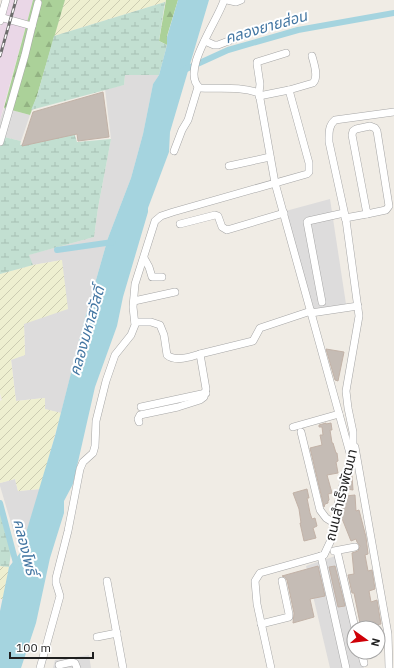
<svg xmlns="http://www.w3.org/2000/svg" width="394" height="668" font-family="'IBM Plex Sans','Noto Sans Thai',sans-serif">
<style>
.residential{fill:#dddcdc}
.railway{fill:#ead7e7}
.farmland{fill:url(#farmland-furrows)}
.forest{fill:url(#forest-firs)}
.wetland{fill:url(#wetland-marsh)}
.water{fill:#a5d4df}
.lines{fill:none;stroke-linecap:round;stroke-linejoin:round}
.canal{stroke:#a5d4df;stroke-width:6}
.building{fill:#c5bcb5;stroke:#c2b2a7}
.minor-casing{stroke:#a6a6a6;stroke-width:8}
.minor{stroke:#fff;stroke-width:7}
.rail-casing{stroke:#6d6d6d;stroke-width:3}
.rail{stroke:#fff;stroke-width:1.5;stroke-dasharray:4.5;stroke-linecap:butt}
.labels{text-anchor:middle;stroke-width:4;stroke-linejoin:round;paint-order:stroke}
.street-label{font-size:14px;fill:#1f1f1f;stroke:#fff}
.water-label{font-size:15px;font-style:italic;fill:#4376a2;stroke:#fff}
</style>
<defs>
<pattern id="farmland-furrows" width="10" height="10" patternUnits="userSpaceOnUse"><rect width="10" height="10" fill="#eeefd0"/><path d="M-1 1l2-2M0 10L10 0M9 11l2-2" fill="none" stroke="#ccccb2"/></pattern>
<pattern id="forest-firs" width="22" height="20" patternUnits="userSpaceOnUse"><rect width="22" height="20" fill="#abd199"/><path d="M5 1l3.5 6h-7zM16 11l3.5 6h-7z" fill="#93b383"/></pattern>
<pattern id="wetland-marsh" width="20" height="14" patternUnits="userSpaceOnUse"><rect width="20" height="14" fill="#c2dfd1"/><path d="M1 5h8M5 5V1M11 12h8M15 12V8" fill="none" stroke="#a6bfb3"/></pattern>
</defs>
<rect width="100%" height="100%" fill="#f0ece5"/>
<g class="residential">
<path d="M125,75h34l-6,9 -10,50 -12,44 -23,60 -24,84 -23,91 -17,-4v-11l-28,3 -5,-42 14,-4 -1,-31 38,-64 -29,5 -5,-10 66,-18 4,-29 13,-69 -6,-50 19,-4z"/>
<path d="M4,108l26,7 -9,26 -21,-5v-16z"/>
<path d="M330,199l16,105 -37,7 -27,-99z"/>
<path d="M15,479l3,12 22,-2 -20,64 -20,-67v-3z"/>
<path d="M338,555l16,73v24h7l3,16h-34l-24,-102z"/>
<path d="M89,655l2,13h-38l2,-8z"/>
</g>
<path class="railway" d="M8,0h25l-33,120v-93z"/>
<g class="farmland">
<path d="M65,0h101l-1,2 -111,34z"/>
<path d="M62,260l6,49 -44,15 1,31 -14,5 5,41 29,-3v11l16,4 -21,76 -22,2 -3,-12 -15,4v-82l2,-1 -2,-7v-119l33,-9z"/>
<path d="M0,566l9,1 -6,32h-3z"/>
</g>
<g class="forest">
<path d="M33,0h32l-28,96 -7,19 -26,-7z"/>
<path d="M166,0h12l-11,36v9l-8,-4z"/>
</g>
<g class="wetland">
<path d="M165,2l-6,39 8,4 -8,30h-34l-1,10 -93,25 6,-14 17,-60z"/>
<path d="M74,133l3,9 34,-3 -13,69 -4,29 -65,18 4,10 -33,9v-138l21,5 -1,4z"/>
<path d="M0,512l11,41 -2,14 -9,-1z"/>
</g>
<path class="water" d="M178,0h31l-39,132 -1,20 -21,56v4l-25,85 -6,29 -22,61 -22,97 -9,17v12l-14,45 -14,65 -15,45h-21v-57l9,-44 11,-14 35,-117 29,-114 24,-84 23,-60 12,-44 10,-50 6,-9 8,-30v-8z"/>
<g class="lines">
<g class="canal">
<path d="M182,71l46,-21 70,-20 96,-17"/>
<path d="M57,250l56,-8"/>
<path d="M0,503l17,64"/>
</g>
</g>
<g class="building">
<path d="M103,92l6,45 -31,4 -1,-7 -55,12 11,-34z"/>
<path d="M326,349l18,3 -6,29 -3,-1z"/>
<path d="M326,423v1l5,-1 1,7h-2l2,13h1l3,10h1l1,8 -2,1 2,11 -11,2 5,18 -4,1 1,6 -1,1v2l-3,1 -1,3 -14,-59 12,-3 -2,-10h3l-1,-8h-3v-2z"/>
<path d="M352,473v3l1,14 -6,-1z"/>
<path d="M307,489l2,9h-2l3,15 2,6 3,-1 2,8 -4,2 3,10 -12,3 -4,-18h1l-2,-14 -6,-16z"/>
<path d="M355,495l1,16 3,-1 7,27 2,17 -3,1 3,16 4,-1 3,19 -6,2 2,11 6,-2 4,24 -5,1 -1,-3 -8,2v-3l-7,2 -6,-30h-2l-4,-18 6,-1 -2,-21 6,-2 2,-5 -3,-4 -1,-3 -5,2 -10,-25 4,-20z"/>
<path d="M318,566l7,30 -15,3 4,18 -21,6 1,-10 -7,-33 -2,-3 -3,-1z"/>
<path d="M335,566l10,40 -7,1 -9,-40z"/>
</g>
<g class="lines">
<defs>
<g id="minor">
<path d="M224,0c-5,19 -45,72 -24,88 19,1 41,-2 59,5l16,90 76,274"/>
<path d="M227,0l9,2 5,-2"/>
<path d="M0,17l32,9 -7,29 -25,87"/>
<path d="M0,21l6,-21"/>
<path d="M32,26l6,-23"/>
<path d="M205,41l9,4h4l34,-13"/>
<path d="M259,93l1,-9 -3,-20v-2l29,-9"/>
<path d="M259,96l30,-6 24,-7c6,-6 1,-19 -1,-27"/>
<path d="M370,126l5,2 2,3 12,75 -3,4 -19,4 -15,-79 1,-4 3,-2z"/>
<path d="M174,151l8,-21 6,-10 10,-33"/>
<path d="M229,166l41,-9"/>
<path d="M345,218l22,-4"/>
<path d="M180,224l35,-9 3,1 4,11 5,3 57,-17"/>
<path d="M144,258l5,9 3,10h10"/>
<path d="M134,301l41,-9"/>
<path d="M322,302l-15,-80 1,-1 36,-8"/>
<path d="M311,313l47,-7"/>
<path d="M135,322h16l9,3 4,10 3,20c8,7 24,2 33,-1l6,35 -2,8 -4,3 -22,7 -38,8 -2,4 1,3"/>
<path d="M200,354l53,-13 7,-13 51,-17"/>
<path d="M141,407l65,-14"/>
<path d="M293,427l46,-13"/>
<path d="M301,432l19,78 6,8 8,5"/>
<path d="M355,447l33,187 1,34"/>
<path d="M334,551l21,-4"/>
<path d="M337,551l18,77"/>
<path d="M321,556l25,112"/>
<path d="M107,581l16,87"/>
<path d="M261,624l28,-7v-3l-7,-33"/>
<path d="M97,637l20,-4"/>
<path d="M361,652l3,11"/>
<path d="M59,665l13,-3 3,1 2,5"/>
<path d="M40,668l20,-72 -4,-13v-5l12,-47 12,-62 3,-7 10,-9 2,-7 1,-25 10,-40 9,-26 16,-20 4,-10 -2,-18 2,-23 20,-63 6,-5 12,-4 134,-38 2,-2v-9l-20,-73"/>
<path d="M271,668l-14,-64 -2,-23 5,-8 64,-18 7,-15 9,-45 13,-45v-18l-5,-24 -2,-17 13,-75 -13,-96 -17,-78c0,-8 -1,-16 6,-22l59,-8"/>
</g>
</defs>
<use href="#minor" class="minor-casing"/>
<use href="#minor" class="minor"/>
<defs>
<path id="rail" d="M0,56l16,-56"/>
</defs>
<use href="#rail" class="rail-casing"/>
<use href="#rail" class="rail"/>
</g>
<g class="labels">
<g class="street-label">
<text transform="translate(341 495) rotate(-76)" y="5">ถนนสำเร็จพัฒนา</text>
</g>
<g class="water-label">
<text transform="translate(266 27) rotate(-16)" y="5">คลองยายส่อน</text>
<text transform="translate(87 331) rotate(-74)" y="5">คลองมหาสวัสดิ์</text>
<text transform="translate(25 547) rotate(76)" y="5">คลองโพธิ์</text>
</g>
</g>
<g transform="translate(366 640) rotate(104)"><circle r="19" fill="#ffffff" stroke="#a5a5a5"/>
<path d="M0-3L7 15L0 10L-7 15Z" fill="#cf0007"/>
<text y="-6" font-size="11" font-weight="bold" text-anchor="middle" fill="#1f1f1f">N</text>
</g>
<path d="M10 652v6h83v-6" fill="none" stroke="#1f1f1f" stroke-width="2"/>
<text x="16" y="652" font-size="12" fill="#1f1f1f" stroke="#ffffff" stroke-width="3" paint-order="stroke">100 m</text>
</svg>
